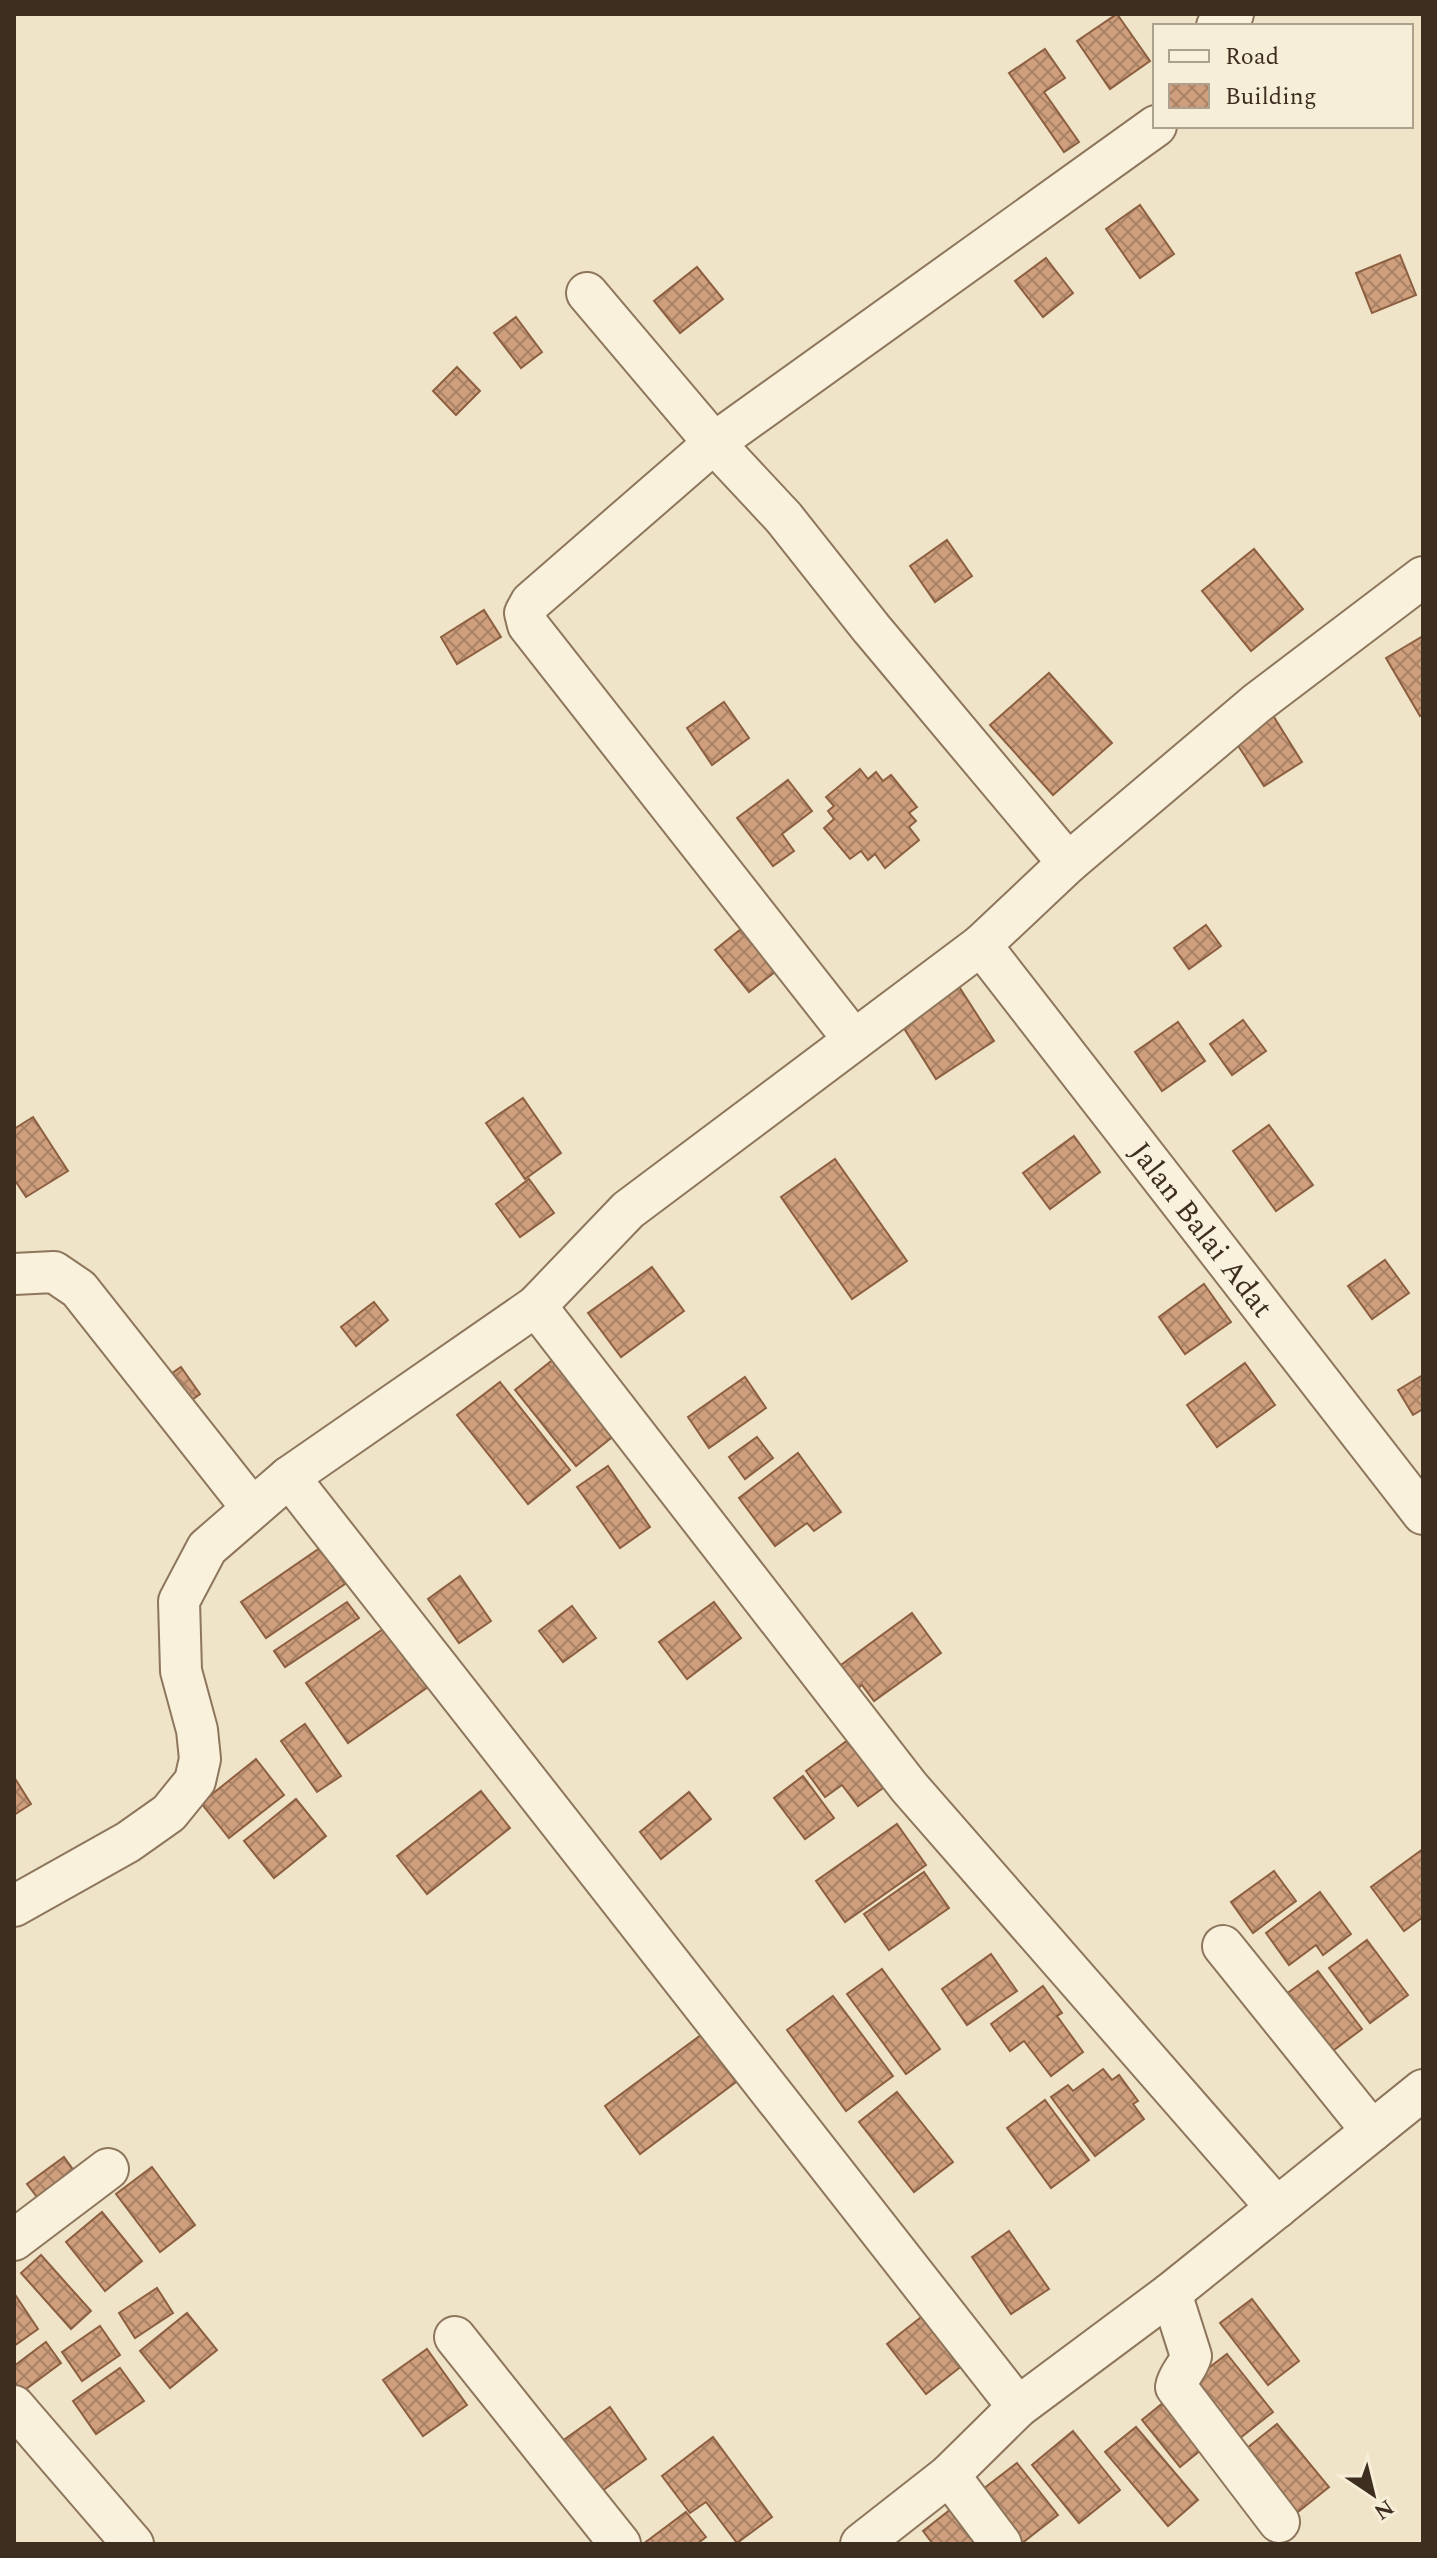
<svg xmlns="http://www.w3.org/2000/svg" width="1437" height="2558" font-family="Spectral,serif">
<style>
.building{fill:url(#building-cross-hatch);stroke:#8d5f41;stroke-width:2}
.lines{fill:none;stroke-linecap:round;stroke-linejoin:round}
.minor-casing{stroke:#8d765c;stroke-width:44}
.minor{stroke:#faf1dc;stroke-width:40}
.labels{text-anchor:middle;stroke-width:8;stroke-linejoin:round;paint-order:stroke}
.street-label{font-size:30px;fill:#3d2e20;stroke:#f7eed8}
</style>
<defs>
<pattern id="building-cross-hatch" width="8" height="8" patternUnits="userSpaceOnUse" patternTransform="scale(2)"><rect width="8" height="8" fill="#cf9f7d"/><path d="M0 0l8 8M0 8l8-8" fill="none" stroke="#a98266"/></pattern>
</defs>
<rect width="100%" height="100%" fill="#f0e4c8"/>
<g class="building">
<path d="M1117,14l33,47 -40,28 -33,-48z"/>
<path d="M1045,49l20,29 -21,14 35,50 -15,10 -55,-79z"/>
<path d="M1140,205l34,49 -34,24 -34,-49z"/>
<path d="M1400,255l16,40 -44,18 -16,-40z"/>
<path d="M1046,258l27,35 -30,24 -28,-36z"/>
<path d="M697,267l26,32 -43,34 -26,-32z"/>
<path d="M516,317l26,35 -21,16 -27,-35z"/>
<path d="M457,367l23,24 -24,24 -23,-24z"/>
<path d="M947,540l25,36 -37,26 -25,-36z"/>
<path d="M1254,549l49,60 -52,42 -49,-60z"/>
<path d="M484,610l17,27 -44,27 -16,-27z"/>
<path d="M1423,636v78l-3,2 -34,-58z"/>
<path d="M1049,673l63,70 -59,52 -63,-70z"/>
<path d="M724,702l25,36 -37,27 -25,-37z"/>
<path d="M1269,709l33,53 -38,24 -34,-53z"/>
<path d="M860,769l8,10 8,-7 7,9 8,-6 26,32 -8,6 7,8 -7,6 10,13 -34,28 -10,-14 -7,6 -7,-9 -11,8 -26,-31 10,-9 -6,-8 6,-5 -8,-9z"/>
<path d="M788,780l24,31 -30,23 12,17 -21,15 -36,-48z"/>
<path d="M746,925l34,43 -31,24 -34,-42z"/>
<path d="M1206,925l15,21 -32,23 -15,-21z"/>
<path d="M958,985l36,56 -58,38 -36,-57z"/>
<path d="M1243,1020l23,31 -34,24 -22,-31z"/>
<path d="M1178,1022l27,39 -43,30 -27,-39z"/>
<path d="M523,1098l38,55 -36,26 -39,-56z"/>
<path d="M33,1117l35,54 -42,26 -12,-18v-50z"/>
<path d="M1269,1125l44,60 -37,26 -43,-60z"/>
<path d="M1074,1136l26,36 -50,37 -27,-36z"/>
<path d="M835,1159l72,102 -55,38 -71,-102z"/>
<path d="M529,1179l25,34 -34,24 -24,-33z"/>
<path d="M1385,1260l24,33 -37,26 -24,-33z"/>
<path d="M652,1267l32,44 -63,46 -33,-44z"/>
<path d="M1204,1284l27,38 -46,32 -26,-37z"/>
<path d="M374,1302l14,18 -32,26 -15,-19z"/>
<path d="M560,1354l61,76 -45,36 -61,-76z"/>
<path d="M1245,1363l30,42 -58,42 -30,-42z"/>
<path d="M181,1367l19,27 -15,11 -20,-27z"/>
<path d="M1423,1375v34l-10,6 -15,-25z"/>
<path d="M745,1377l21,31 -57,40 -21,-31z"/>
<path d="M500,1382l70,88 -42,34 -71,-89z"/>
<path d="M757,1437l16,21 -28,21 -16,-22z"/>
<path d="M798,1453l43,59 -27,19 -7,-8 -32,23 -36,-48z"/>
<path d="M608,1466l42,61 -30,21 -43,-61z"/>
<path d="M320,1548l25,36 -79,54 -25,-36z"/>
<path d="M460,1576l31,45 -32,22 -31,-44z"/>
<path d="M347,1602l12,16 -74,49 -11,-16z"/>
<path d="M714,1602l27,36 -54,41 -28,-37z"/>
<path d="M572,1606l24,32 -33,24 -24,-31z"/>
<path d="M912,1613l29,40 -67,48 -12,-16 -15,12 -17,-24z"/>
<path d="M386,1627l42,60 -80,56 -42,-60z"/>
<path d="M305,1724l36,52 -24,16 -36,-51z"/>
<path d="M848,1740l35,48 -25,18 -16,-21 -17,12 -19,-26z"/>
<path d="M256,1759l28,36 -55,43 -28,-35z"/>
<path d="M803,1776l31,42 -29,21 -31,-41z"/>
<path d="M14,1777l17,27 -17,11z"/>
<path d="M481,1791l29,37 -83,66 -30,-38z"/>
<path d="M689,1792l22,27 -50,40 -21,-27z"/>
<path d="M296,1799l30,37 -52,42 -30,-37z"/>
<path d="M897,1824l29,41 -81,57 -29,-41z"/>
<path d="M1423,1849v68l-19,14 -33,-44z"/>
<path d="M1274,1871l22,30 -43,32 -22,-31z"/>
<path d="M924,1872l25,36 -60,42 -25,-36z"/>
<path d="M1320,1892l31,42 -28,21 -7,-10 -27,20 -23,-32z"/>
<path d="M1367,1940l41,55 -38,28 -41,-55z"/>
<path d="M991,1954l26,37 -50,34 -25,-36z"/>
<path d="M882,1969l58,80 -34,25 -59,-80z"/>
<path d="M1318,1971l44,58 -40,30 -44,-59z"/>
<path d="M1043,1986l19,27 -5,3 26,36 -32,24 -27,-35 -14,10 -19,-27z"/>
<path d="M833,1996l60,80 -47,35 -59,-81z"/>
<path d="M701,2035l35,47 -96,72 -35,-48z"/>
<path d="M1103,2069l9,11 7,-5 19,26 -5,3 11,15 -49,37 -44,-59 17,-12 5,6z"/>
<path d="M897,2092l56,70 -39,30 -55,-70z"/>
<path d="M1045,2100l44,60 -38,28 -44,-60z"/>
<path d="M64,2157l16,22 -37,26 -16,-21z"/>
<path d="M152,2167l43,58 -35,27 -44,-58z"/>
<path d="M102,2212l40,49 -37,30 -39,-49z"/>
<path d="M1009,2231l40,58 -38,25 -39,-57z"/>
<path d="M41,2255l50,56 -20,18 -50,-56z"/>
<path d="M157,2288l16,25 -38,25 -16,-25z"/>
<path d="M14,2293l24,36 -24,17z"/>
<path d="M1252,2299l47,62 -31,24 -48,-62z"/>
<path d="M934,2307l29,58 -37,29 -39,-50z"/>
<path d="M187,2313l30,37 -47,38 -30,-37z"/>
<path d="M100,2326l20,29 -38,26 -20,-29z"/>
<path d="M46,2342l15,21 -39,29 -8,-11v-15z"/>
<path d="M427,2349l40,56 -44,31 -40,-56z"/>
<path d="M1227,2354l46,58 -38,30 -46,-59z"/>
<path d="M120,2368l24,33 -48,33 -23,-33z"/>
<path d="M1169,2398l38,47 -27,22 -38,-47z"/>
<path d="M610,2407l36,52 -51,37 -37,-52z"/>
<path d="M1277,2424l52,63 -35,28 -52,-63z"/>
<path d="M1136,2427l62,73 -30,26 -63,-74z"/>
<path d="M1073,2431l47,59 -41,33 -47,-58z"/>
<path d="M713,2437l59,80 -35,26 -31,-41 -16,11 -28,-37z"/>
<path d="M1017,2463l41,52 -37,29h-4l-39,-51z"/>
<path d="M955,2506l30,38h-52l-10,-13z"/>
<path d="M686,2512l20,25 -9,7h-54z"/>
</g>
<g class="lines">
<defs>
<g id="minor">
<path d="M1217,26l16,-12"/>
<path d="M587,293l127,150 70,75 87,110 197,235"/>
<path id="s1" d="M981,945l442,569"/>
<path d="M854,1040l-326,-415 -3,-12 6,-11 183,-159 442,-317"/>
<path d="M14,1274l40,-2 25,17 173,219"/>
<path d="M536,1306l373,481 368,421"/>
<path d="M289,1477l729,930"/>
<path d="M14,1906l114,-64 41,-29 26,-32 5,-22 -3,-29 -16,-59 -2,-70 28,-53 82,-71 247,-171 92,-96 353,-265 87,-82 189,-160 166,-126"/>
<path d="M1223,1946l149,185"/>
<path d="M14,2240l94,-71"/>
<path d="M1171,2293l20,63c-3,12 -13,19 -15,31l103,135"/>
<path d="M455,2337l165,207"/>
<path d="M14,2406l119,138"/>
<path d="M949,2475l52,69"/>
<path d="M861,2544l88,-69 69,-68 153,-114 252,-203"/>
</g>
</defs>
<use href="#minor" class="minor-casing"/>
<use href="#minor" class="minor"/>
</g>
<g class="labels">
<g class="street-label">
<text dy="10" stroke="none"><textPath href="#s1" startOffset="360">Jalan Balai Adat</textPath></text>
</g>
</g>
<rect width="1437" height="2558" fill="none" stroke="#3d2e20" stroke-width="32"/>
<rect x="1153" y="24" width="260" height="104" fill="#f7eed8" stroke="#ada18e" stroke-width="2"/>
<rect x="1169" y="50" width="40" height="12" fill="#faf1dc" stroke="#ada18e" stroke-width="2"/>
<text x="1225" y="64" font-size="24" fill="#3d2e20">Road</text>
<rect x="1169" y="84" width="40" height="24" fill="url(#building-cross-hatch)" stroke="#ada18e" stroke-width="2"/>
<text x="1225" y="104" font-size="24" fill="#3d2e20">Building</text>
<g transform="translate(1373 2494) rotate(145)" stroke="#f7eed8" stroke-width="6" paint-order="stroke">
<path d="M0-6L14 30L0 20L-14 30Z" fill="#3d2e20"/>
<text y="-12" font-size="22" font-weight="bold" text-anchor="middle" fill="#3d2e20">N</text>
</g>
</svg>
